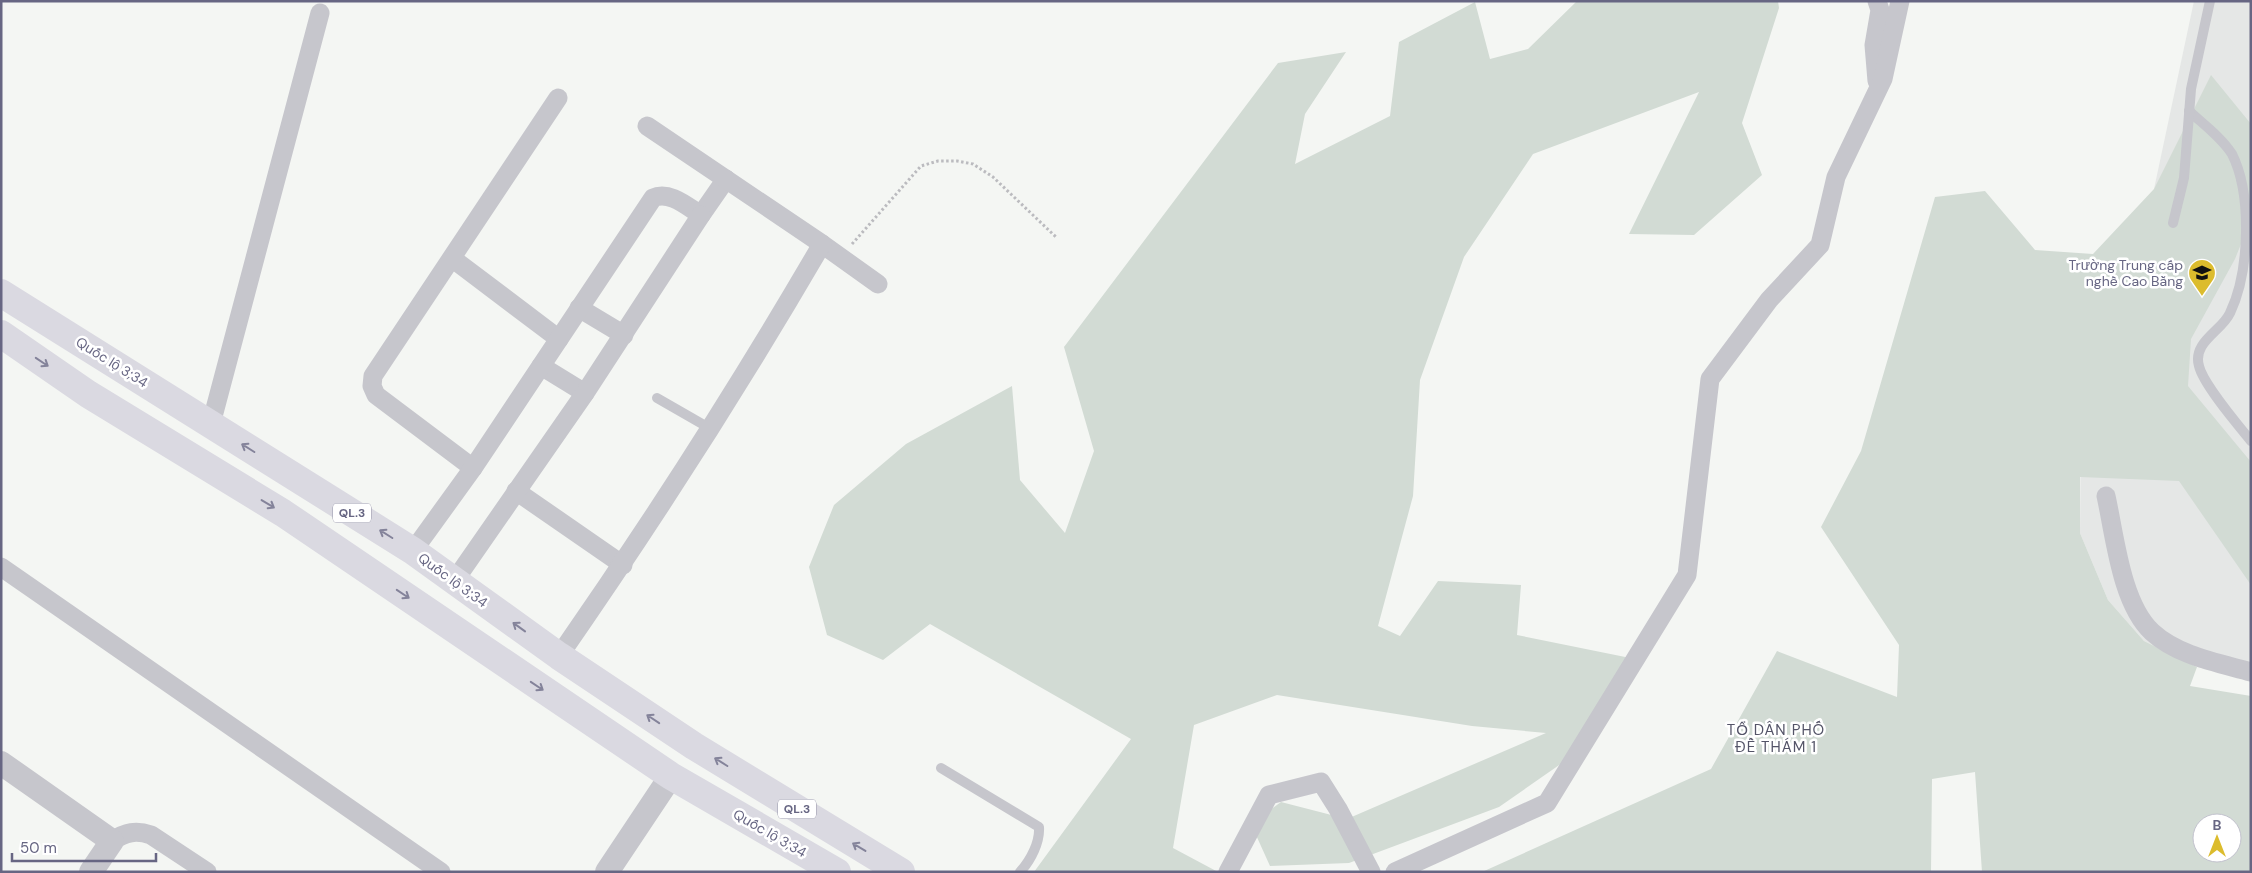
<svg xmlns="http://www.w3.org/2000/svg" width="2252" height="873" font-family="'DM Sans',sans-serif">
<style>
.built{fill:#e5e7e6}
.green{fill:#d2dbd4;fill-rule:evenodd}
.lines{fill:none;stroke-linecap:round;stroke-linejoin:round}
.path{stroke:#bbbbbf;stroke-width:3;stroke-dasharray:2.5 2.5;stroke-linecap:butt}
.service{stroke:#c6c6cc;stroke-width:10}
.minor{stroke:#c6c6cc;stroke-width:19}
.tertiary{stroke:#c6c6cc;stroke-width:24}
.trunk{stroke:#dad9e1;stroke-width:28}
.oneway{stroke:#84839a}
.labels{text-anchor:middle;stroke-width:5;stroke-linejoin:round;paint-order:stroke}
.shield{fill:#fff;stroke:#9594a8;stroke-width:1}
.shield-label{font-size:12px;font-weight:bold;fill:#676683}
.poi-label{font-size:14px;fill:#676683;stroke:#fff;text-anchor:end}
.street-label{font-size:14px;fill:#676683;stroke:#fff}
.neighbourhood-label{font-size:15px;letter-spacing:1px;fill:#545468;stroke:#fff}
</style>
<rect width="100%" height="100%" fill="#f4f6f3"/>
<path class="built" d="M2194,1h57v678l-54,-12 -53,-26 -36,-41 -28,-67 1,-127 73,-217z"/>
<g class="green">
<path d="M1577,1h201l1,7 -37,115 20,52 -68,60 -65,-1 70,-142 -166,62 -69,103 -44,123 -7,116 -35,130 22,10 38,-55 83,4 -4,50 128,26 -60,86 -86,60 -150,56 -79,3 -19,-42 30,-22 66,17 199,-86 -74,-7 -195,-31 -83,30 -21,123 45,24h-184l97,-133 -201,-115 -47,36 -56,-25 -18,-68 25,-62 72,-61 106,-58 8,94 45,53 29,-82 -30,-104 214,-284 68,-11 -41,62 -10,50 95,-48 9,-74 76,-40 15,57 38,-10z"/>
<path d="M2211,75l40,49v95l-16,40 -44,80 -3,47 63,76v123l-72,-104 -99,-4v56l28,67 36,41 53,26 -7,19 61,10v176h-269l-7,-100 -43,7 -1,93h-449l229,-103 66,-118 120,46 2,-52 -78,-118 40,-76 74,-254 50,-6 50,59 58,4 61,-65zM2202,823h30v30h-30z"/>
</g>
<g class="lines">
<path class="path" d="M852,244l69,-78 17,-5h19l16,3 20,13 64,61"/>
<g class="service">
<path d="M2189,111c14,13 32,26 43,43 20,40 18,117 -2,159 -8,18 -38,29 -31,53 4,18 39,59 52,75"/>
<path d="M2173,223l11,-45 7,-89 19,-88"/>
<path d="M657,398l54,31"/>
<path d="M941,768l98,59c1,15 -8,33 -19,45"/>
</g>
<g class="minor">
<path d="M1877,1l3,9 -6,35 3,36"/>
<path d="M822,244l56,40"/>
<path d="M453,259l106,80"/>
<path d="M579,308l45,27"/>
<path d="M541,366l44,27"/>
<path d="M211,424l109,-411"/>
<path d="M473,468l-97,-73 -4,-9 1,-10 185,-278"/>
<path d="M516,491l107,74"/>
<path d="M2106,496c9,40 15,107 46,136 26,24 67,31 99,40"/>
<path d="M413,551l60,-83 180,-270c16,-8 35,9 48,17l25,-36"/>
<path d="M1,567l440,305"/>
<path d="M455,580l130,-187 116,-178"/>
<path d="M559,656c93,-134 181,-271 263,-412l-175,-118"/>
<path d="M112,841c14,-9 24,-11 39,-6l56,37"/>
<path d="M1228,872l41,-77 52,-13 17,27 33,63"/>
<path d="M1395,872l152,-69 140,-228 23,-196 59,-79 51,-55 16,-68 47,-98 17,-78"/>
</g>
<g class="tertiary">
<path d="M1,763l111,78 -21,31"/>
<path d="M607,872l64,-96"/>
</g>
<g class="trunk">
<path d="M1,293l412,258 146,105 135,90 207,126"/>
<path d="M1,334l87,60 195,119 388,263 166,96"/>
</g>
</g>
<defs><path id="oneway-shaft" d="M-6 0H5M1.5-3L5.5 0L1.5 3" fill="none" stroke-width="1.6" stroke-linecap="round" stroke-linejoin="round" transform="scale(1.25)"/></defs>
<g class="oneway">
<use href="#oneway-shaft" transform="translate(42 362) rotate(34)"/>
<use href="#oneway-shaft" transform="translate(248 448) rotate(-148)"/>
<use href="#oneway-shaft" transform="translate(268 504) rotate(31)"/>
<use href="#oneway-shaft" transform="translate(386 534) rotate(-148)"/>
<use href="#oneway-shaft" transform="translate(403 594) rotate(34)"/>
<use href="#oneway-shaft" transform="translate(519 627) rotate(-144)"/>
<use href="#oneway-shaft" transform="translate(537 686) rotate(34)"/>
<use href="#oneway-shaft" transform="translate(653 719) rotate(-146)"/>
<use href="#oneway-shaft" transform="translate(721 762) rotate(-148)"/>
<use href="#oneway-shaft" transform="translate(859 847) rotate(-149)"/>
</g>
<defs>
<symbol id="school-pin" viewBox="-11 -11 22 30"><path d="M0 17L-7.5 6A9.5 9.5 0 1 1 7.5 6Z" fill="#dcbc2d" stroke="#fff"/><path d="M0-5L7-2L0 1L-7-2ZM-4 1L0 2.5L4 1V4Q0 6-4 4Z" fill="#111"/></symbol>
</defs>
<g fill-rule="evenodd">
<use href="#school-pin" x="2186" y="257" width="32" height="43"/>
</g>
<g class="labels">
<g class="shield">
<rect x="333" y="503.5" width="38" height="19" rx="4"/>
<rect x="778" y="799.5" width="38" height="19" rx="4"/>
</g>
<g class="shield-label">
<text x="352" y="517">QL.3</text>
<text x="797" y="813">QL.3</text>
</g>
<g class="poi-label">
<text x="2183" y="270">Trường Trung cấp<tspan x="2183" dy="16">nghề Cao Bằng</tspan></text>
</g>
<g class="street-label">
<text transform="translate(112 362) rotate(32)" y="5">Quốc lộ 3;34</text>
<text transform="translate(453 580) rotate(36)" y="5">Quốc lộ 3;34</text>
<text transform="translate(770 833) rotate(30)" y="5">Quốc lộ 3;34</text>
</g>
<g class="neighbourhood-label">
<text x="1776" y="735">TỔ DÂN PHỐ<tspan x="1776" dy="17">ĐỀ THÁM 1</tspan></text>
</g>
</g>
<rect width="2252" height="873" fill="none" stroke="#676683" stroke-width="5"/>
<g transform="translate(2217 838)"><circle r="24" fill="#ffffff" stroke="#c2c2cd"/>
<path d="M0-4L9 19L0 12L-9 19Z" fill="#dcbc2d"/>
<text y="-8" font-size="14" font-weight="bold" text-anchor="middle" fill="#676683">B</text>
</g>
<path d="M12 853v8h144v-8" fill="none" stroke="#676683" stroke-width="2.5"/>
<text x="20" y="853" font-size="15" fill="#676683" stroke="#ffffff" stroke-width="4" paint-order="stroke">50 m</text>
</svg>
